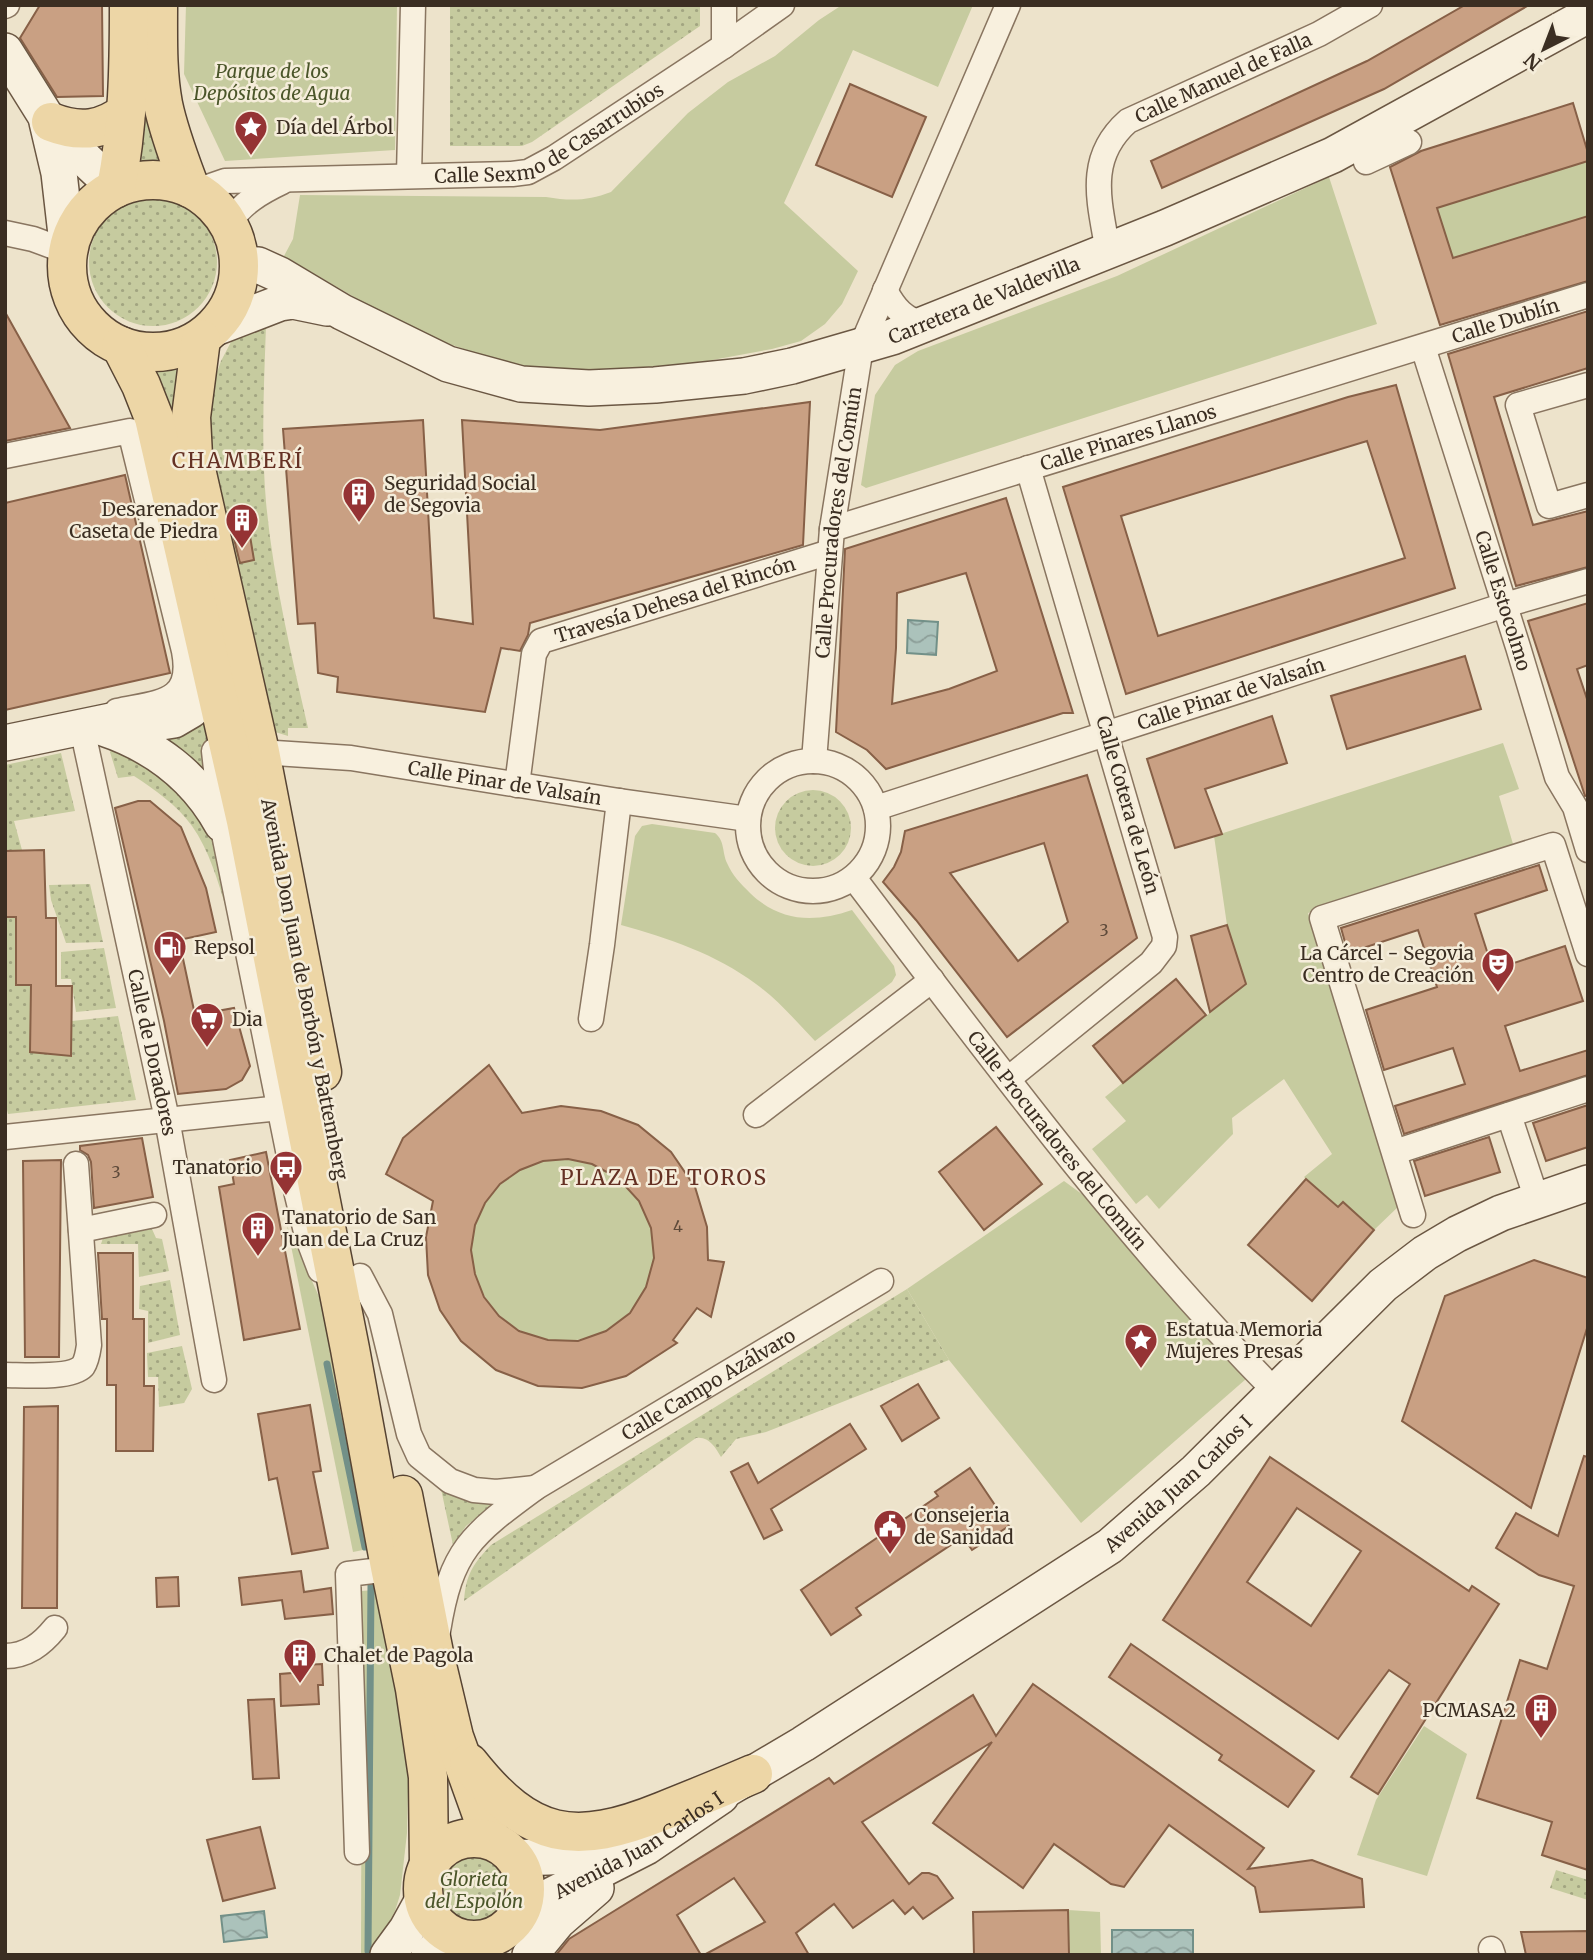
<svg xmlns="http://www.w3.org/2000/svg" width="1593" height="1960" font-family="Merriweather,serif">
<style>
.grass{fill:url(#grass-dots)}
.park{fill:#c6cb9f}
.water{fill:url(#water-waves);stroke:#729088;stroke-width:2}
.lines{fill:none;stroke-linecap:round;stroke-linejoin:round}
.stream{stroke:#729088;stroke-width:7}
.building{fill:#c9a083;stroke:#876047;stroke-width:2;fill-rule:evenodd}
.street-casing{stroke:#897560;stroke-width:27}
.secondary-casing{stroke:#6b5743;stroke-width:38}
.primary-casing{stroke:#574433;stroke-width:41}
.street{stroke:#f8f0de;stroke-width:24}
.secondary{stroke:#f8f0de;stroke-width:35}
.primary{stroke:#edd6a6;stroke-width:38}
.labels{text-anchor:middle;stroke-width:5;stroke-linejoin:round;paint-order:stroke}
.number-label{font-size:16px;fill:#5e4a3a}
.park-label{font-size:19px;font-style:italic;fill:#4b562a;stroke:#f5edda}
.street-label{font-size:19px;fill:#3b2e22;stroke:#f5edda}
.poi-label{font-size:19px;fill:#3b2e22;stroke:#f5edda;text-anchor:start}
.neighbourhood-label{font-size:21px;letter-spacing:2px;fill:#653124;stroke:#f5edda}
</style>
<defs>
<pattern id="grass-dots" width="8" height="8" patternUnits="userSpaceOnUse" patternTransform="scale(1.75)"><rect width="8" height="8" fill="#c6cb9f"/><path d="M2 2h.1M6 6h.1" fill="none" stroke="#a2a581" stroke-width="1.8" stroke-linecap="round"/></pattern>
<pattern id="water-waves" width="16" height="10" patternUnits="userSpaceOnUse" patternTransform="scale(1.75)"><rect width="16" height="10" fill="#abc2bb"/><path d="M0 5q4-4 8 0t8 0" fill="none" stroke="#8c9e98"/></pattern>
</defs>
<rect width="100%" height="100%" fill="#ede3cb"/>
<g class="grass">
<path d="M450,5h250v21l-168,116 -10,4h-72z"/>
<path d="M145,88l17,76 -31,3z"/>
<circle cx="153" cy="262" r="64"/>
<path d="M255,326h11c-2,58 -5,117 0,176 7,76 25,151 42,226h-20v8l-22,-7 -62,-286 1,-38 16,-44 10,-19z"/>
<path d="M179,363l-2,77 -25,-71z"/>
<path d="M203,708l10,86 -61,-64z"/>
<path d="M115,743l21,6 76,78 20,68 -6,13c-8,-27 -17,-58 -34,-82 -14,-20 -38,-37 -58,-50l-16,2 -8,-26z"/>
<path d="M61,753l14,58 -61,10 8,29 -17,1v-86z"/>
<circle cx="813" cy="828" r="38"/>
<path d="M90,884l13,58 -37,1 -15,-43 -2,-15z"/>
<path d="M5,917h11v67l15,1 -1,67 41,4 1,-35 46,-5 18,84 -128,14 -3,-12z"/>
<path d="M104,948l12,60 -40,4 -5,-33h-10v-27z"/>
<path d="M152,1229l4,9 6,1 7,32 -30,6 -1,-33h-37l2,-6z"/>
<path d="M170,1280l10,55 -32,8v-32l-9,-2 1,-23z"/>
<path d="M907,1289l42,71 -183,72 -30,7 -15,18c-6,-10 -12,-21 -25,-19l-232,163c2,-27 9,-37 27,-56z"/>
<path d="M182,1346l10,43 -8,14 -25,4 -1,-30h-10l-1,-24z"/>
<path d="M441,1489l58,11 -33,26 -13,19z"/>
<circle cx="474" cy="1889" r="35"/>
<path d="M1556,1870l32,10v20l-38,-12z"/>
</g>
<g class="park">
<path d="M186,5h211l-2,145 -170,11 -41,-87z"/>
<path d="M842,5h131l-35,82 -85,-37 -69,153 74,68 -16,33 -17,20 -24,17 -29,8 -65,12 -80,9 -65,4 -61,-12 -63,-22 -53,-25 -101,-59 9,-17 7,-44 246,2c24,4 42,4 65,-5l77,-79 40,-31 47,-26 44,-36z"/>
<path d="M1588,161v55l-135,42 -16,-50z"/>
<path d="M1329,177l48,147 -511,164 -5,-3 14,-90 20,-30 23,-14 199,-75z"/>
<path d="M1503,743l16,46 -20,7 14,48 -205,69 92,292 -26,25 -31,-28 -5,5 -34,-30 28,-23 -48,-75 -52,39 1,16 -74,75 -12,-14 -11,9 -44,-55 34,-28 -21,-24 141,-113 -19,-59 -13,-89z"/>
<path d="M652,824l63,9c10,8 7,19 12,30 5,12 14,21 23,30 30,29 64,30 102,17l42,56 2,9 -4,7 -77,59c-19,-20 -37,-41 -59,-57 -40,-30 -88,-46 -135,-59l14,-89 7,-10z"/>
<circle cx="563" cy="1250" r="91"/>
<path d="M1064,1181l26,19 156,179 -165,144 -132,-163 -42,-71z"/>
<path d="M287,1226l39,86 52,235 -25,5z"/>
<path d="M386,1589l23,160 -2,84 -7,62 -5,16 -17,34 -11,10h-6l1,-364z"/>
<path d="M1424,1726l43,28 -40,122 -70,-21 19,-55z"/>
<path d="M1068,1910l32,2 1,43h-32z"/>
</g>
<g class="water">
<path d="M908,620l30,2 -2,33 -29,-2z"/>
<path d="M264,1911l3,26 -43,5 -3,-26z"/>
<rect x="1112" y="1930" width="81" height="25"/>
</g>
<g class="lines">
<g class="stream">
<path d="M327,1364l38,183"/>
<path d="M368,1951l3,-366"/>
</g>
</g>
<g class="building">
<path d="M40,5h62l1,91 -46,1 -37,-59z"/>
<path d="M1465,5h64l-145,84 -222,99 -11,-27 216,-100z"/>
<path d="M850,84l76,33 -34,80 -76,-32z"/>
<path d="M1573,103l15,50v8l-151,47 16,50 135,-42v65l-148,44 -50,-158 31,-16z"/>
<path d="M1588,311v57l-94,29 39,128 55,-14v56l-72,19 -68,-232z"/>
<path d="M5,312l65,116 -65,13z"/>
<path d="M1396,385l59,203 -329,106 -63,-207 285,-90zM1367,441l38,117 -247,78 -37,-120z"/>
<path d="M810,402l-7,143 -273,78 -2,12 -8,16 -19,-3 -16,64 -148,-20 1,-15 -20,-4 -3,-50 -17,1 -15,-195 140,-9 11,198 39,6 -11,-204 138,10z"/>
<path d="M125,475l45,198 -165,37v-207z"/>
<path d="M1006,498l67,215h-10l-177,56 -19,-19 -31,-18 9,-183zM966,573l31,98 -48,18 -57,15 4,-56 1,-55z"/>
<path d="M250,536l4,24 -14,3 -6,-24z"/>
<path d="M1588,603v62l-11,4 11,33v93l-3,1 -57,-175z"/>
<path d="M1465,656l16,53 -134,40 -16,-53z"/>
<path d="M1272,716l15,47 -82,26 17,45 -47,14 -28,-89z"/>
<path d="M1087,775l50,163 -130,99 -91,-117 -33,-38 11,-15 7,-15 4,-21zM1044,843l24,79 -50,39 -68,-88z"/>
<path d="M138,801h12l31,26 25,61 10,44 -37,8 16,75 39,-7 16,58 -8,14 -16,9 -48,5 -14,-73 -49,-213z"/>
<path d="M44,850l2,68h10v68h16l-1,70 -41,-4 1,-67h-15v-68h-11v-66z"/>
<path d="M1539,865l8,25 -72,24 18,56 72,-24 18,55 -78,25 15,45 68,-21v25l-184,59 -9,-28 70,-22 -12,-36 -69,22 -18,-60 71,-23 -19,-57 -70,23 -7,-25z"/>
<path d="M1227,925l19,59 -36,28 -19,-76z"/>
<path d="M1176,979l30,36 -83,68 -30,-37z"/>
<path d="M489,1065l33,48 39,-7 40,5 37,14 33,27 24,35 12,40 1,33 16,2 -13,55 -14,-9 -24,32 4,3 -51,33 -44,12 -44,-2 -42,-16 -35,-29 -21,-31 -12,-35 -2,-38 7,-36 -47,-27 17,-36zM568,1159l24,5 26,14 21,23 12,27 3,30 -8,29 -16,26 -24,18 -28,10 -30,-1 -29,-9 -20,-15 -15,-19 -9,-23 -4,-24 4,-25 10,-22 15,-19 20,-14 23,-9z"/>
<path d="M1588,1105v42l-42,14 -13,-38z"/>
<path d="M996,1127l46,57 -58,46 -45,-58z"/>
<path d="M1489,1137l11,35 -75,24 -11,-35z"/>
<path d="M142,1138l11,59 -59,11 -3,-46 -3,-7 -8,-5v-4z"/>
<path d="M266,1152l34,177 -56,11 -25,-153 15,-3 -4,-24z"/>
<path d="M61,1160l-2,197h-34l-2,-196z"/>
<path d="M1306,1179l32,28 5,-5 31,28 -62,71 -64,-56z"/>
<path d="M98,1253h35v66h11v67h10l-1,65h-37v-66h-9v-66h-5z"/>
<path d="M1534,1260l54,18v47l-57,183 -129,-87 43,-125z"/>
<path d="M918,1384l21,34 -37,23 -21,-35z"/>
<path d="M310,1405l11,66 -8,1 15,76 -36,6 -15,-76 -8,2 -11,-66z"/>
<path d="M58,1406l-1,202h-35l2,-201z"/>
<path d="M850,1424l16,25 -95,60 11,21 -18,9 -33,-67 17,-9 10,20z"/>
<path d="M1584,1456l4,1v413l-46,-15 10,-33 -75,-24 43,-138 27,9 27,-83 -35,-11 -43,-27 20,-35 42,23z"/>
<path d="M1270,1457l199,134 3,-5 27,18 -121,190 -27,-17 59,-93 -21,-14 -51,69 -175,-119zM1297,1508l64,43 -50,75 -64,-44z"/>
<path d="M970,1468l39,58 -37,24 -9,-13 -107,71 5,7 -30,20 -30,-45 137,-94 -3,-4z"/>
<path d="M301,1571l3,21 27,-4 2,26 -48,5 -3,-19 -40,5 -3,-27z"/>
<path d="M178,1577l1,29 -22,1 -1,-29z"/>
<path d="M1131,1644l183,127 -26,36 -69,-47 3,-5 -113,-78z"/>
<path d="M322,1664l1,21h-5l1,19 -38,2 -1,-32 24,-2v-7z"/>
<path d="M1033,1684l231,164 -16,21 64,-9 50,19 2,28 -104,5 -5,-25 -86,-62 -45,62 -13,-3 -57,-40 -31,44 -90,-65 59,-81 -130,80 47,62 13,-11h7l8,3 16,22 -30,21 -10,-12 -8,7 -12,-14 -40,28 -19,-24 -38,29 13,22h-105l61,-33 -31,-44 -57,37 24,40h-145l13,-16 29,-18 231,-143 5,6 139,-89 23,41z"/>
<path d="M274,1699l5,79 -26,1 -5,-79z"/>
<path d="M260,1827l15,61 -52,13 -16,-61z"/>
<path d="M1068,1910l1,45h-95l-1,-43z"/>
<path d="M1588,1931v24h-62l-5,-23z"/>
</g>
<g class="lines">
<defs>
<g id="street">
<path d="M724,5v41"/>
<path d="M5,6l2,-1"/>
<path d="M1366,162l43,-20"/>
<path d="M409,175l4,-170"/>
<path id="s1" d="M196,191l29,-10 287,-7 16,-2 26,-14 170,-112 58,-41"/>
<path d="M229,223c13,-20 32,-31 53,-41"/>
<path d="M5,233l28,6 35,13"/>
<path id="s2" d="M1108,252c-8,-49 -23,-93 20,-131l191,-87 51,-29"/>
<path d="M885,290c10,19 19,29 40,35"/>
<path id="s3" d="M1423,347l95,300 39,130 18,30 13,43"/>
<path d="M1588,385l-70,20 31,101 39,-11"/>
<path d="M5,456l125,-25 54,220c10,53 -26,51 -67,60"/>
<path id="s4" d="M832,529l756,-234"/>
<path id="s5" d="M82,728l85,391 47,261"/>
<path d="M214,751l8,73 75,371 10,41 13,34"/>
<path id="s6" d="M260,752l91,6 268,43 129,18"/>
<circle cx="813" cy="826" r="65"/>
<path id="s7" d="M814,761l18,-232 29,-182 147,-342"/>
<path id="s8" d="M517,785l17,-131 7,-13 289,-89"/>
<path id="s9" d="M876,808l629,-203 83,-24"/>
<path id="s10" d="M854,878c134,176 266,356 422,514"/>
<path d="M591,1019l11,-74 17,-144"/>
<path d="M1008,1079l143,-116 13,-17 1,-9 -137,-469"/>
<path d="M756,1115l176,-135"/>
<path d="M1509,1115l28,85"/>
<path d="M5,1137l275,-29"/>
<path d="M1395,1152l193,-63"/>
<path d="M1413,1215l-91,-297 231,-73 35,109"/>
<path d="M81,1230l73,-15"/>
<path d="M360,1276l20,38 29,120 10,22 31,25 24,9 22,2 39,-4"/>
<path d="M5,1375c18,0 66,4 78,-9 4,-6 5,-14 6,-21l-13,-181"/>
<path id="s11" d="M438,1631c13,-81 33,-96 97,-143l346,-207"/>
<path d="M5,1656c22,0 37,-12 50,-28"/>
<path d="M357,1852l-9,-278 33,-4"/>
<path d="M1491,1949l2,6"/>
</g>
<g id="secondary">
<path d="M5,51l40,64 41,45 30,28"/>
<path d="M47,122l12,51 9,79"/>
<path id="s12" d="M240,264l18,1 22,10 62,37 106,52 73,20 68,4 66,-3 89,-9 48,-10 100,-29 273,-109 168,-73 255,-140"/>
<path d="M210,330l70,-27 13,-2 34,7"/>
<path d="M103,728c51,17 93,49 119,96"/>
<path d="M5,743l106,-22 22,-2 22,4 19,-3 17,-10 10,-13 10,-34"/>
<path id="s13" d="M727,1789l76,-45 307,-198 86,-75 187,-186 42,-32 32,-19 44,-21 87,-30"/>
<path d="M515,1857c43,2 89,-3 129,-23"/>
<path id="s14" d="M521,1911l125,-64 75,-51"/>
<path d="M388,1955l19,-26 17,-31"/>
<path d="M429,1955l22,-20"/>
<path d="M530,1955l28,-34 38,-33"/>
</g>
<g id="primary">
<path d="M158,5c0,33 -1,67 5,99 6,29 17,57 27,84"/>
<path d="M51,122c28,11 52,9 75,-10"/>
<circle cx="153" cy="266" r="86"/>
<path d="M116,188c12,-61 13,-121 13,-183"/>
<path d="M201,339l-10,78 2,39 67,296 62,320"/>
<path d="M121,346l20,39 13,33 92,403 104,528 40,218 25,122 13,88 1,89"/>
<path d="M403,1495l31,158 20,84 37,103"/>
<path d="M469,1763c61,77 105,84 194,48 30,-12 60,-24 90,-37"/>
<circle cx="474" cy="1889" r="51"/>
</g>
</defs>
<use href="#street" class="street-casing"/>
<use href="#secondary" class="secondary-casing"/>
<use href="#primary" class="primary-casing"/>
<use href="#street" class="street"/>
<use href="#secondary" class="secondary"/>
<use href="#primary" class="primary"/>
</g>
<defs>
<symbol id="sight-pin" viewBox="-11 -11 22 30"><path d="M0 17L-7.5 6A9.5 9.5 0 1 1 7.5 6Z" fill="#953334" stroke="#f5edda"/><path d="M0-6L1.8-2.2L6-1.7L2.9 1.2L3.7 5.4L0 3.3L-3.7 5.4L-2.9 1.2L-6-1.7L-1.8-2.2Z" fill="#fff"/></symbol>
<symbol id="building-pin" viewBox="-11 -11 22 30"><path d="M0 17L-7.5 6A9.5 9.5 0 1 1 7.5 6Z" fill="#953334" stroke="#f5edda"/><path d="M-4-6H4V6H1V3H-1V6H-4ZM-2.5-4.3h1.7v1.8h-1.7ZM.8-4.3h1.7v1.8H.8ZM-2.5-1h1.7V.8h-1.7ZM.8-1h1.7V.8H.8Z" fill="#fff"/></symbol>
<symbol id="fuel-pin" viewBox="-11 -11 22 30"><path d="M0 17L-7.5 6A9.5 9.5 0 1 1 7.5 6Z" fill="#953334" stroke="#f5edda"/><path d="M-5.5-6h7V0h2V4h1.3V-2.5L3-4.5l.8-.8L6-3V5H2.5V1h-1V6h-7ZM-4.2-4.7v3.2H.2V-4.7Z" fill="#fff"/></symbol>
<symbol id="theatre-pin" viewBox="-11 -11 22 30"><path d="M0 17L-7.5 6A9.5 9.5 0 1 1 7.5 6Z" fill="#953334" stroke="#f5edda"/><path d="M-5-5.5Q0-4 5-5.5V0Q5 5 0 6Q-5 5-5 0ZM-3.3-2.5H-1v1.5H-3.3ZM1-2.5H3.3v1.5H1ZM-2.8 1Q0 5.5 2.8 1Z" fill="#fff"/></symbol>
<symbol id="supermarket-pin" viewBox="-11 -11 22 30"><path d="M0 17L-7.5 6A9.5 9.5 0 1 1 7.5 6Z" fill="#953334" stroke="#f5edda"/><path d="M-6-5.5h2.5l.6 2H6L4.5 2H-2.5L-4.4-4H-6ZM-1.5 3.2a1.3 1.3 0 1 0 .1 0ZM3 3.2a1.3 1.3 0 1 0 .1 0Z" fill="#fff"/></symbol>
<symbol id="bus-pin" viewBox="-11 -11 22 30"><path d="M0 17L-7.5 6A9.5 9.5 0 1 1 7.5 6Z" fill="#953334" stroke="#f5edda"/><path d="M-5-6H5V4H4V6H2V4H-2V6H-4V4H-5ZM-3.5-4V0h7V-4ZM-3.5 1.2v1.5H-2V1.2ZM2 1.2v1.5H3.5V1.2Z" fill="#fff"/></symbol>
<symbol id="civic-pin" viewBox="-11 -11 22 30"><path d="M0 17L-7.5 6A9.5 9.5 0 1 1 7.5 6Z" fill="#953334" stroke="#f5edda"/><path d="M-.6-6.5H3V-4.5H.6V-3L4-1V1h2V6H-6V1h2V-1L-.6-3ZM-1.2 2.5V6h2.4V2.5Z" fill="#fff"/></symbol>
</defs>
<g fill-rule="evenodd">
<use href="#sight-pin" x="232" y="108" width="38" height="52"/>
<use href="#building-pin" x="340" y="475" width="38" height="52"/>
<use href="#building-pin" x="223" y="501" width="38" height="52"/>
<use href="#fuel-pin" x="151" y="928" width="38" height="52"/>
<use href="#theatre-pin" x="1479" y="945" width="38" height="52"/>
<use href="#supermarket-pin" x="188" y="1000" width="38" height="52"/>
<use href="#bus-pin" x="267" y="1148" width="38" height="52"/>
<use href="#building-pin" x="239" y="1209" width="38" height="52"/>
<use href="#sight-pin" x="1122" y="1321" width="38" height="52"/>
<use href="#civic-pin" x="871" y="1507" width="38" height="52"/>
<use href="#building-pin" x="281" y="1636" width="38" height="52"/>
<use href="#building-pin" x="1522" y="1691" width="38" height="52"/>
</g>
<g class="labels">
<g class="number-label">
<text x="1104" y="936">3</text>
<text x="116" y="1178">3</text>
<text x="678" y="1232">4</text>
</g>
<g class="park-label">
<text x="272" y="78">Parque de los<tspan x="272" dy="22">Depósitos de Agua</tspan></text>
<text x="474" y="1886">Glorieta<tspan x="474" dy="22">del Espolón</tspan></text>
</g>
<g class="street-label">
<text dy="7" stroke="none"><textPath href="#s2" startOffset="245">Calle Manuel de Falla</textPath></text>
<text dy="7" stroke="none"><textPath href="#s1" startOffset="366">Calle Sexmo de Casarrubios</textPath></text>
<text dy="7" stroke="none"><textPath href="#s12" startOffset="784">Carretera de Valdevilla</textPath></text>
<text dy="7" stroke="none"><textPath href="#s4" startOffset="705">Calle Dublín</textPath></text>
<text dy="7" stroke="none"><textPath href="#s4" startOffset="310">Calle Pinares Llanos</textPath></text>
<text dy="7" stroke="none"><textPath href="#s7" startOffset="240">Calle Procuradores del Común</textPath></text>
<text dy="7" stroke="none"><textPath href="#s8" startOffset="287">Travesía Dehesa del Rincón</textPath></text>
<text dy="7" stroke="none"><textPath href="#s3" startOffset="266">Calle Estocolmo</textPath></text>
<text dy="7" stroke="none"><textPath href="#s9" startOffset="373">Calle Pinar de Valsaín</textPath></text>
<text dy="7" stroke="none"><textPath href="#s6" startOffset="247">Calle Pinar de Valsaín</textPath></text>
<text transform="translate(1128 805) rotate(74)" y="7">Calle Cotera de León</text>
<text transform="translate(305 989) rotate(79)" y="7">Avenida Don Juan de Borbón y Battemberg</text>
<text dy="7" stroke="none"><textPath href="#s5" startOffset="332">Calle de Doradores</textPath></text>
<text dy="7" stroke="none"><textPath href="#s10" startOffset="332">Calle Procuradores del Común</textPath></text>
<text dy="7" stroke="none"><textPath href="#s11" startOffset="382">Calle Campo Azálvaro</textPath></text>
<text dy="7" stroke="none"><textPath href="#s13" startOffset="546">Avenida Juan Carlos I</textPath></text>
<text dy="7" stroke="none"><textPath href="#s14" startOffset="135">Avenida Juan Carlos I</textPath></text>
</g>
<g class="poi-label">
<text x="276" y="134">Día del Árbol</text>
<text x="384" y="490">Seguridad Social<tspan x="384" dy="22">de Segovia</tspan></text>
<text x="218" y="516" text-anchor="end">Desarenador<tspan x="218" dy="22">Caseta de Piedra</tspan></text>
<text x="194" y="954">Repsol</text>
<text x="1474" y="960" text-anchor="end">La Cárcel - Segovia<tspan x="1474" dy="22">Centro de Creación</tspan></text>
<text x="232" y="1026">Dia</text>
<text x="262" y="1174" text-anchor="end">Tanatorio</text>
<text x="282" y="1224">Tanatorio de San<tspan x="282" dy="22">Juan de La Cruz</tspan></text>
<text x="1166" y="1336">Estatua Memoria<tspan x="1166" dy="22">Mujeres Presas</tspan></text>
<text x="914" y="1522">Consejeria<tspan x="914" dy="22">de Sanidad</tspan></text>
<text x="324" y="1662">Chalet de Pagola</text>
<text x="1516" y="1717" text-anchor="end">PCMASA2</text>
</g>
<g class="neighbourhood-label">
<text x="238" y="468">CHAMBERÍ</text>
<text x="664" y="1185">PLAZA DE TOROS</text>
</g>
</g>
<rect width="1593" height="1960" fill="none" stroke="#3b2e22" stroke-width="14"/>
<g transform="translate(1544 49) rotate(222)" stroke="#f5edda" stroke-width="5" paint-order="stroke">
<path d="M0-5L12 26L0 18L-12 26Z" fill="#3b2e22"/>
<text y="-10" font-size="19" font-weight="bold" text-anchor="middle" fill="#3b2e22">N</text>
</g>
</svg>
